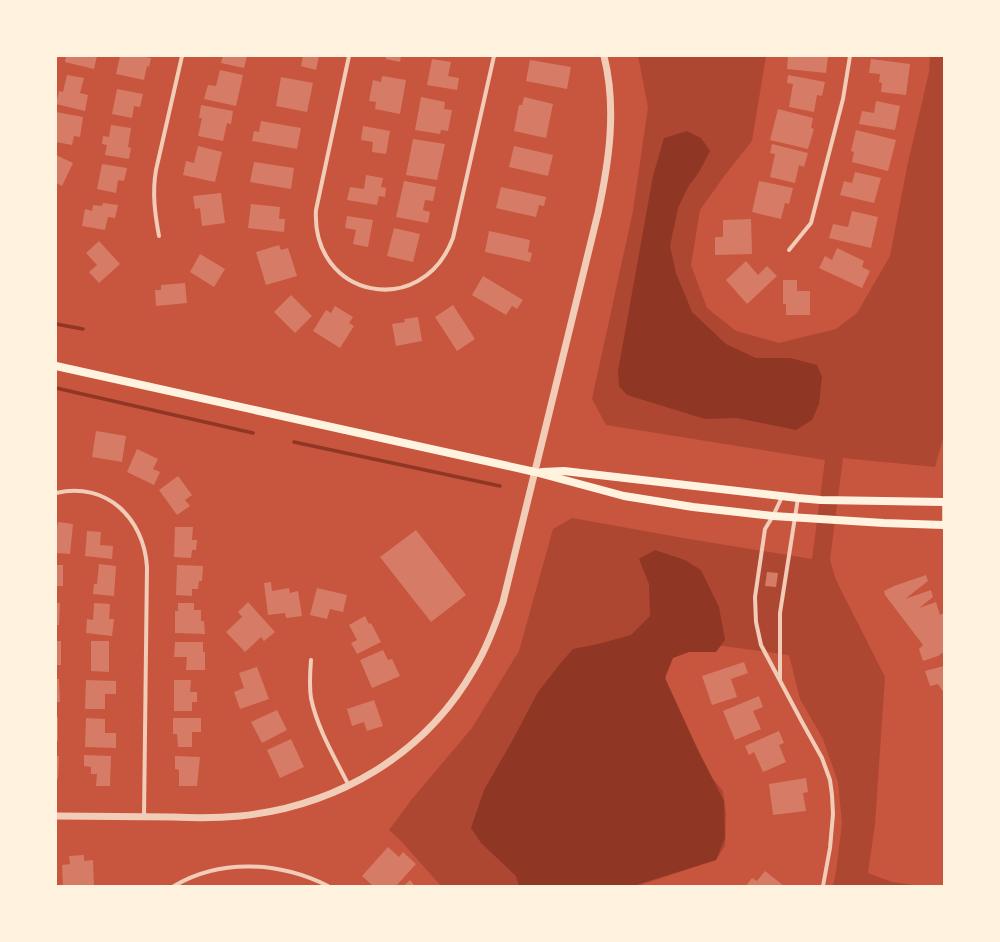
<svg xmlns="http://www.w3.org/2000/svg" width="1000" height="942" font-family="Figtree,sans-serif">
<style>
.green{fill:#ae4732}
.water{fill:#8f3625}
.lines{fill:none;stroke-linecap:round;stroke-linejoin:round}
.stream{stroke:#8f3625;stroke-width:3.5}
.building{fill:#d67c66}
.minor{stroke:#f1ccb7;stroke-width:4}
.tertiary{stroke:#f1ccb7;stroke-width:7}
.secondary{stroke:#fff3e0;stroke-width:8}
</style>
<rect width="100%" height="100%" fill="#c8553d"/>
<path class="green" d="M638,56h128l-14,85 -27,34 -25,35 -9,55 16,43 29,23 43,12 57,-14 21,-16 33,-57 17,-89 22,-95 1,-16h14v379l-9,32 -92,-9 -13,102 6,20 49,97 -10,147 -7,49 24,9 28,4h-87l3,-14 6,-49 -4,-41 -15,-43 -23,-40 -11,-44 -81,-11 -33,2 -11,25 8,35 25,54 26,31 3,22 -1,33 -9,14 -79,26h-196l-40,-45 -12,-11 23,-31 60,-71 47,-77 34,-122 19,-11 117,21 123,20 13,-99 -219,-35 -14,-26 41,-188 15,-104z"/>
<g class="water">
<path d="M687,131l14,7 9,13 -11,21 -11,15 -10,21 -8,38 6,27 16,39 34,32 30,14h34l27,7 5,12 -3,27 -7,16 -16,10 -59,-12 -32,1 -78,-24 -8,-9 -1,-15 35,-195 11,-38z"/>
<path d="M655,550l30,10 16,10 18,37 6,33 -9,12h-27l-16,6 -8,20 33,72 26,51 1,37 -9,22 -83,26h-114l-3,-10 -35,-33 -10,-15 13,-38 27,-47 27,-51 21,-27 14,-16 25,-5 33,-9 19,-19 -1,-32 -10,-25z"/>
</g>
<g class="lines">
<g class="stream">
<path d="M56,324l27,5"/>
<path d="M56,388l197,45"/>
<path d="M294,442l206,44"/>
</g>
</g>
<g class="building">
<path d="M66,56h31l-3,13 -29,-7z"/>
<path d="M120,56h19l12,2 -2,9 -2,-1 -3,14 -28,-6z"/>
<path d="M223,56h24l-3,12 -23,-5z"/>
<path d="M303,56h16l-3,14 -15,-4z"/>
<path d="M386,56h15l-1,6 -14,-3z"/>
<path d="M788,56h40l-2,17 -39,-4z"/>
<path d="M432,59l19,3 -3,14 11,2 -2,12 -30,-5z"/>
<path d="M871,59l39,5 -4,31 -25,-3 1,-9 -3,-1 1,-8 -11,-1z"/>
<path d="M530,60l41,7 -4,22 -41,-8z"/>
<path d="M220,70l23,5 -7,31 -32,-7 4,-14 8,1z"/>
<path d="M67,75l17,3 -4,15 8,2 -3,16 -29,-7 3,-13 4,1z"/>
<path d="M788,75l37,7 -3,14 -5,-1 -3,17 -25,-5 4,-23 -6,-1z"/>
<path d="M382,76l24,4 -6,34 -25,-5 1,-7 -7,-1 4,-21 8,2z"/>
<path d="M281,77l32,6 -6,29 -31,-6z"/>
<path d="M117,89l26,5 -3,13 -6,-1 -2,12 -20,-4z"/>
<path d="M421,97l24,5 -1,7 8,1 -4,21 -7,-1 -1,4 -25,-4z"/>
<path d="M524,97l29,7 -7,34 -32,-7 5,-26h3z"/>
<path d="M876,101l24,5 -5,24 -36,-6 3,-13 12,2z"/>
<path d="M201,105l32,6 -2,13 -4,-1 -4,18 -25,-5 4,-18h-3z"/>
<path d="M778,109l35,9 -2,10 3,1 -6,20 -38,-9z"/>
<path d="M56,112l27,5 -3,20 -6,-1 -2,9 -16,-3z"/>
<path d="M261,121l40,7 -4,21 -45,-8 2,-10 5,1z"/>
<path d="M111,125l20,3 -3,19 3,1 -2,11 -24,-4 2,-10 -5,-1 1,-8 6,1z"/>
<path d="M363,126l27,5 -4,23 -14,-2 1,-10 -12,-2z"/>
<path d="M856,130l40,10 -8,31 -36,-9 2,-10 -3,-1z"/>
<path d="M413,139l32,5 -8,36 -31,-5z"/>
<path d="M772,144l36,9 -4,14 -5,-2 -4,18 -25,-6 5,-23 -5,-1z"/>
<path d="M198,146l24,6 -7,30 -32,-7 3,-14 8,2z"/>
<path d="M514,146l39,9 -5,21 -39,-9z"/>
<path d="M56,155l17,8 -11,23 -6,-3z"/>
<path d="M254,162l40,6 -3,21 -41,-7z"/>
<path d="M102,164l25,4 -3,13 -6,-1 -2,13 -19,-4z"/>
<path d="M855,172l26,6 -7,25 -34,-8 4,-14 8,2z"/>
<path d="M366,175l17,3 -2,9 5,1 -1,9 -6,-1 -2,9 -30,-5 3,-13 14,2z"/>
<path d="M404,181l32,6 -3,14 -8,-1 -2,10 7,2 -2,11 -32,-6z"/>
<path d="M759,181l34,7 -4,16 -4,-1 -4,16 -29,-7z"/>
<path d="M501,187l45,10 -2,9 -5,-1 -3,12 -40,-9z"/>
<path d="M221,193l4,30 -23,3 -2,-18 -5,1 -2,-13z"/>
<path d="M103,203l15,2 -3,13 -7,-1 -3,13 -23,-4 3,-17 7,2 1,-6 9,1z"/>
<path d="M251,204l29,3 -1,12h6l-1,13 -36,-4z"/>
<path d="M852,211l26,6 -7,31 -42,-10 4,-14 15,3z"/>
<path d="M347,216l26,4 -5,27 -15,-3 3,-14 -11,-2z"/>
<path d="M751,219l1,35 -37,1v-18h8v-17z"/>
<path d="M394,228l26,6 -7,28 -26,-6z"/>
<path d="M489,231l41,9 -2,12 4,1 -2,9 -45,-10z"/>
<path d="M99,241l21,23 -21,19 -10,-11 8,-7 -11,-12z"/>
<path d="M279,245l2,5 7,-2 9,28 -31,9 -10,-33z"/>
<path d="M837,248l27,13 -2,6 8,4 -8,17 -43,-20 6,-12 7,4z"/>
<path d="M200,254l25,15 -11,18 -24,-15z"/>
<path d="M746,261l12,14 9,-9 10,10 -30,28 -21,-24z"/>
<path d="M483,276l40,24 -6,9 -5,-3 -6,9 -34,-20z"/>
<path d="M783,280h14v11h13v24h-24v-11h-3z"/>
<path d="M185,283l2,20 -31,3 -1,-16h6v-5z"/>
<path d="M291,295l21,21 -17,17 -21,-21z"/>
<path d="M453,305l22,34 -18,12 -22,-34z"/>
<path d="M335,306l18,11 -4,6 5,3 -14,22 -27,-17 13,-21 5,3z"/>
<path d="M418,317l4,24 -26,5 -4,-22 13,-2 -1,-3z"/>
<path d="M96,431l30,5 -4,26 -30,-5z"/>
<path d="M137,449l21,10 -5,10 7,3 -6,13 -27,-13z"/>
<path d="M178,476l14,19 -7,5 5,6 -13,9 -18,-25z"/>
<path d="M58,522l15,2 -3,30 -14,-1v-19z"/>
<path d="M175,527h18l-1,13h5l-1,10h-4l-1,8 -17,-1z"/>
<path d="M416,530l50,65 -35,27 -51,-65z"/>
<path d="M87,531l14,1 -1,13 13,1 -1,13 -27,-3z"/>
<path d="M99,564l17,2 -2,30 -21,-2 1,-10h3z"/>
<rect x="56" y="565" width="7" height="21"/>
<path d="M177,565l26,1 -1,15h-3l-1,8h-6v7l-16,-1z"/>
<path d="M767,572l11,1 -2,14 -11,-1z"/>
<path d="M926,575l2,6 -23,18 26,-9 2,7 -14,11 17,-6 4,13 4,-2v39l-6,4 -15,5 -4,-12 4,-4 -38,-50 -1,-4 10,-5z"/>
<path d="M271,582l1,9 17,-3 1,5 8,-2 4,25 -16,2 -1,-5 -17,2 -4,-32z"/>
<path d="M317,588l30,7 -4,17 -13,-3 -3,10 -17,-4z"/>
<path d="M248,602l27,30 -11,9 -3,-4 -16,15 -19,-20 16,-15 -4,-5z"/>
<path d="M56,603h4l-1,22h-3z"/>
<path d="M94,603l16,1 -1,15h5l-2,17 -26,-3 1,-14 6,1z"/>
<path d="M178,603h16v7h7v11h3l1,13 -30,-1v-22h3z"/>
<path d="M365,616l4,8 2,-1 10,19 -24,12 -6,-11 6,-3 -8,-15z"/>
<rect x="56" y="641" width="5" height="24"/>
<path d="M91,641h18v31l-18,-1z"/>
<path d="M175,642h28v10h2v18h-19l1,-13h-13z"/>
<path d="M383,650l5,10 4,-1 8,17 -28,12 -12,-28z"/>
<path d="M744,662l4,11 -17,6 6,18 -25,8 -10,-29z"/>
<path d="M944,666v27l-6,-9 -8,2 -5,-15z"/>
<path d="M257,667l12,32 -29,10 -6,-17 10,-4 -5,-15z"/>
<path d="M56,679h3l1,23h-4z"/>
<path d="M86,680l30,1v13h-11v15h-20z"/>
<path d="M174,680h17l-1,12h7v10h-5v9h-18z"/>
<path d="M759,696l4,11 -10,4 8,18 -26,11 -12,-29z"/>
<path d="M374,700l9,26 -16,5 -3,-9 -12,4 -5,-17z"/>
<path d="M277,710l10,20 -25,13 -11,-21z"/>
<rect x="56" y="717" width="2" height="24"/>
<path d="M86,718l19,1v14h11v15l-31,-1z"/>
<path d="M173,718h28v14h-9v15h-14l-1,-13h-4z"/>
<path d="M779,731l5,12 -5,2 7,17 -23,10 -9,-20 -5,3 -4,-9z"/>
<path d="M291,739l13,28 -24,11 -13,-28z"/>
<path d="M84,755l27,1 -1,30h-14l1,-12h-6v-7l-7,-1z"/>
<path d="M56,756h3l-1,23h-2z"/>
<path d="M175,756l25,1 -3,29h-18v-16l-4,-1z"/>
<path d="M806,778l2,14 -5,1 3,18 -33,4 -4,-31z"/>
<path d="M388,847l11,10 4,-5 13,12 -20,22h-23l-11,-10z"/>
<path d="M84,855v6l9,-1 1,26h-31l-1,-21 8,-1 -1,-8z"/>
<path d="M765,871l19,15h-38l6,-8 5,3z"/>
<path d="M410,880l5,6h-11z"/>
</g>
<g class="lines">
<g class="minor">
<path d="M349,56l-33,154c-5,88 106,111 137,28l41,-182"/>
<path d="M159,236c-4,-22 -7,-43 -3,-66l26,-114"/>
<path d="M789,250l22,-27 32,-124 7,-43"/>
<path d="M56,493c50,-12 88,25 91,74l-3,250"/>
<path d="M782,497l-9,19 -8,13 -10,68 1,25 5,23 41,77 20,36 8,22 2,15 1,19 -3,34 -7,38"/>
<path d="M944,502v24"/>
<path d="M311,660c-1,13 -2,25 0,38 6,30 24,60 38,88"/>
<path d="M780,679v-66l18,-115"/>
<path d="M174,886c47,-28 106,-24 154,0"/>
</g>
<path class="tertiary" d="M56,816c39,0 79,1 118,1 22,1 44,1 66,-1 97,-10 185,-61 234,-147 13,-21 21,-43 29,-67l95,-389c11,-51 19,-105 6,-157"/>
<g class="secondary">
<path d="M56,366l479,106 89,24 69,11 80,9 111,7 60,2"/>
<path d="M542,472l22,-1 234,27 23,2 123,2"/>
</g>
</g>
<rect width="1000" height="942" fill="none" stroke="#fff3e0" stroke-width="114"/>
</svg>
